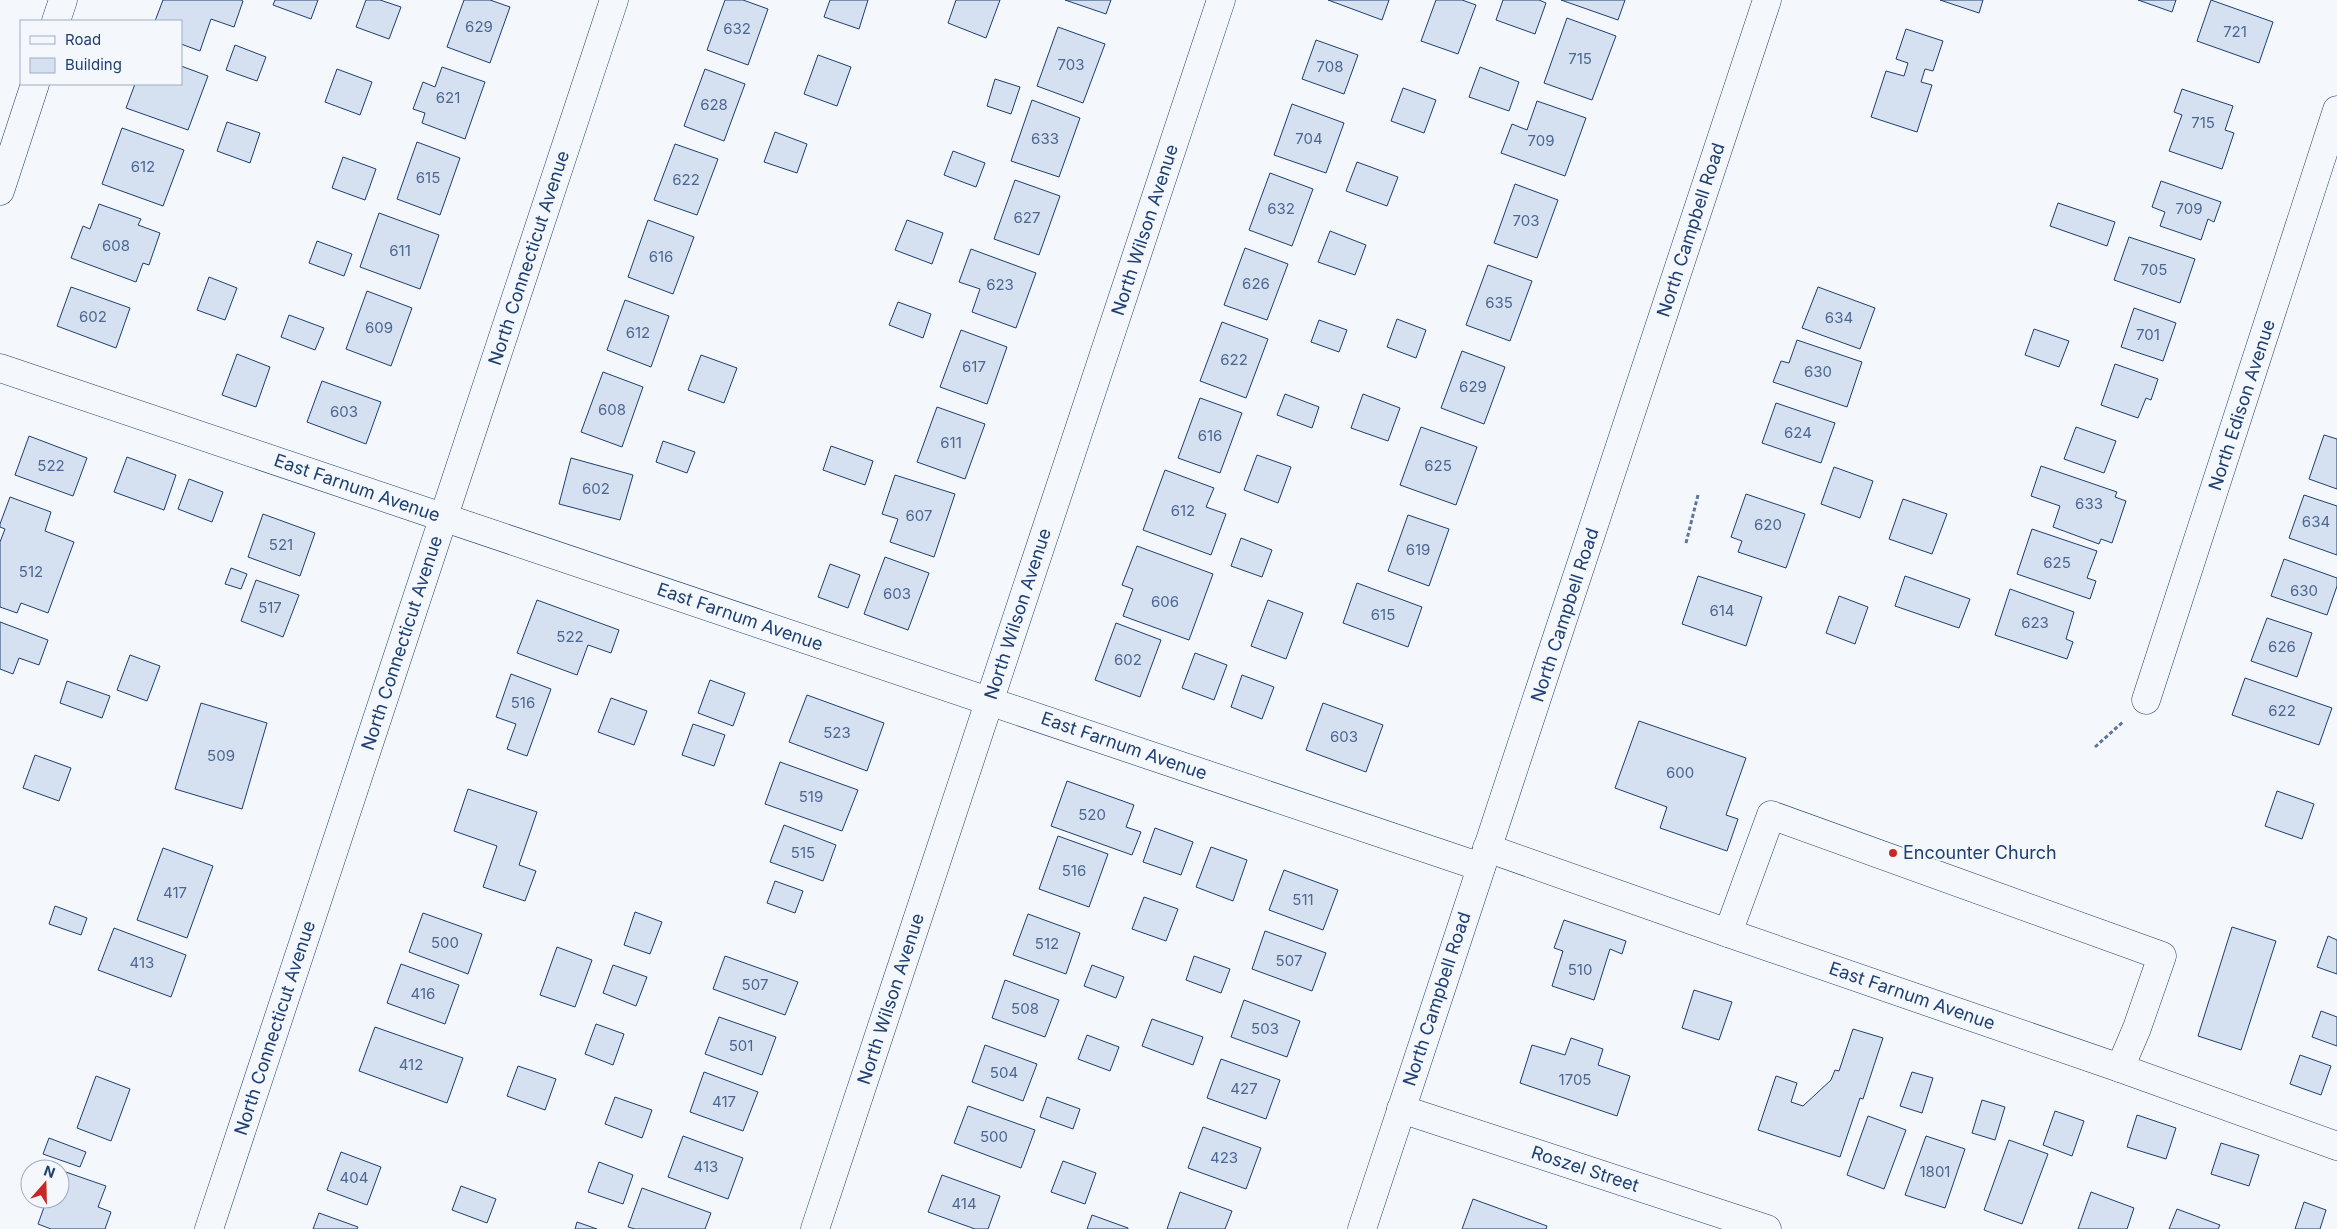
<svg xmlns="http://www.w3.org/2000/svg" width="2337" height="1229" font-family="Inter,sans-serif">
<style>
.building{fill:#d5e0f0;stroke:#1d3f73}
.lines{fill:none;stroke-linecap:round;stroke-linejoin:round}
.minor-casing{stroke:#1d3f73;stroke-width:29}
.path{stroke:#5e769c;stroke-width:3;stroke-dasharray:4 2.5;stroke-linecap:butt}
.minor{stroke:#f4f7fb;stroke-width:28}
.poi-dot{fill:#c62828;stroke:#f4f7fb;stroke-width:2}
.labels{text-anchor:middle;stroke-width:4;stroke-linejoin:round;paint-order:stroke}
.number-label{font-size:15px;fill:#4b6792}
.street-label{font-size:18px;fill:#1d3f73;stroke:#f4f7fb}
.poi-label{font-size:18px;fill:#1d3f73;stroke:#f4f7fb;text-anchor:start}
</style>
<rect width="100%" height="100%" fill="#f4f7fb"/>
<g class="building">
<path d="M163,0h78l2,1 -9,26 -23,-8 -11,32 -19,-7v-23h-26z"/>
<path d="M275,0h43l-7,19 -38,-14z"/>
<path d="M366,0h14l21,7 -12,32 -33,-12z"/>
<path d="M464,0h26l20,7 -20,56 -43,-16z"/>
<path d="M725,0h18l25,9 -20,56 -41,-15z"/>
<path d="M830,0h38l-9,29 -35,-12z"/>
<path d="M956,0h44l-14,38 -38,-15z"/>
<path d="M1065,0h46l-5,14z"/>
<path d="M1328,0h61l-7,20z"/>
<path d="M1436,0h26l14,5 -18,49 -37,-13z"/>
<path d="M1503,0h36l7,3 -11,31 -39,-14z"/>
<path d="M1561,0h64l-7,20z"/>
<path d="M1940,0h43l-4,13z"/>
<path d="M2138,0h38l-4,12z"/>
<path d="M2211,0l62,22 -14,41 -62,-22z"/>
<path d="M1567,18l49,18 -24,64 -48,-17z"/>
<path d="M1058,27l47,17 -22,59 -46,-17z"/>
<path d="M1906,29l37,12 -10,30 -8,-2 -4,13 11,3 -15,47 -46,-15 15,-46 18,5 4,-13 -12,-4z"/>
<path d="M1316,40l42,15 -14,39 -42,-15z"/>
<path d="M235,45l31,12 -9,24 -31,-11z"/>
<path d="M818,55l33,12 -14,39 -33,-12z"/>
<path d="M181,66l27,10 -20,54 -62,-22 9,-24h46z"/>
<path d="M442,67l43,15 -20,57 -43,-16 3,-10 -12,-4 10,-27 12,5z"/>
<path d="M1480,67l39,15 -10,29 -40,-14z"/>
<path d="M337,69l35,13 -12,33 -35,-13z"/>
<path d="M705,69l40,15 -21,57 -40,-15z"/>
<path d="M995,79l25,8 -9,27 -24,-8z"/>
<path d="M1403,88l33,12 -12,33 -33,-12z"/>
<path d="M2182,89l51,17 -8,24 9,3 -12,36 -53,-18 13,-36 -8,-3z"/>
<path d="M1032,100l48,18 -21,59 -48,-16z"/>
<path d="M1537,101l49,17 -21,58 -64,-23 11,-29 15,6z"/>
<path d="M1292,104l52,19 -18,50 -52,-18z"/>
<path d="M227,122l33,11 -10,30 -33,-12z"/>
<path d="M122,128l62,22 -21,56 -61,-22z"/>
<path d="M775,132l32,12 -10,29 -33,-11z"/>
<path d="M417,142l43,16 -20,57 -43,-16z"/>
<path d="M675,144l43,15 -21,56 -43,-15z"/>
<path d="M953,151l32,12 -9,24 -32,-12z"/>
<path d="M343,157l33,12 -11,31 -33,-12z"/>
<path d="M1357,162l41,15 -11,29 -41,-15z"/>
<path d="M1270,173l43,16 -21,57 -43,-16z"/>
<path d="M1015,180l45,16 -21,59 -45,-16z"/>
<path d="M2161,181l60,21 -7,20 -6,-3 -7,21 -41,-14 5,-14 -13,-5z"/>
<path d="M1515,184l43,16 -21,58 -43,-15z"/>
<path d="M2058,203l57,19 -8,24 -57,-20z"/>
<path d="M99,204l42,15 -3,6 22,8 -11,32 -6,-2 -7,19 -65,-24 12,-32 7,3z"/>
<path d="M379,213l60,22 -19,54 -60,-22z"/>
<path d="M648,220l46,17 -21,57 -45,-17z"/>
<path d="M907,220l36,13 -11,31 -37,-14z"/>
<path d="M1330,231l36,14 -11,30 -37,-13z"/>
<path d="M2129,237l66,22 -15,44 -66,-23z"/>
<path d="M317,241l35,13 -8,22 -35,-13z"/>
<path d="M1245,248l43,16 -21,56 -43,-15z"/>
<path d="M971,249l65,24 -20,55 -44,-16 8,-23 -21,-7z"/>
<path d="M1488,265l44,16 -22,60 -44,-16z"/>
<path d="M209,277l28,11 -12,32 -28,-10z"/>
<path d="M71,287l59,21 -14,40 -59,-22z"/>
<path d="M1818,287l57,21 -15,41 -58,-21z"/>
<path d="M367,291l45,17 -21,58 -45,-17z"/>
<path d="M625,300l44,16 -18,51 -44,-17z"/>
<path d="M898,302l33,12 -8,24 -34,-13z"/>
<path d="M2134,308l42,15 -13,38 -42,-14z"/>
<path d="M289,315l35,13 -9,22 -34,-13z"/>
<path d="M1397,319l29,11 -10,28 -29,-11z"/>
<path d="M1319,320l28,10 -8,22 -28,-10z"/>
<path d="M1222,322l46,17 -22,59 -46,-17z"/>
<path d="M2034,329l35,12 -10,26 -34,-12z"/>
<path d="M961,330l46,17 -20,57 -47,-17z"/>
<path d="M1797,340l65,22 -15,45 -74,-25 8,-21 8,2z"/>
<path d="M1462,351l43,16 -21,57 -43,-16z"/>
<path d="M237,354l33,13 -14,40 -34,-12z"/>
<path d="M701,355l36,13 -13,35 -36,-13z"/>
<path d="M2115,364l43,15 -7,21 -5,-2 -8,20 -37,-13z"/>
<path d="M603,372l40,15 -21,60 -41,-15z"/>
<path d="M322,381l59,21 -15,42 -59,-22z"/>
<path d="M1285,394l34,13 -7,21 -35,-13z"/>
<path d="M1363,394l37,14 -12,33 -37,-13z"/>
<path d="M1200,398l42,15 -22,60 -42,-15z"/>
<path d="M1776,403l59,20 -14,40 -59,-20z"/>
<path d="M937,407l48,17 -20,55 -48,-17z"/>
<path d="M1421,427l56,20 -21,58 -56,-20z"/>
<path d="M2076,427l40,14 -12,32 -40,-14z"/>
<path d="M2324,435l13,4v50l-28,-10z"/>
<path d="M29,436l58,22 -14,38 -58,-21z"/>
<path d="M663,441l32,11 -8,21 -31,-11z"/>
<path d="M831,446l42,15 -8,24 -42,-15z"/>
<path d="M1257,455l34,12 -13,36 -34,-13z"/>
<path d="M127,457l49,18 -12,35 -50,-18z"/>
<path d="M571,458l62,17 -13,45 -61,-16z"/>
<path d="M2041,466l76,26 -2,5 11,4 -14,42 -11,-4 -2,5 -46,-17 7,-21 -29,-10z"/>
<path d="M1834,467l39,14 -13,37 -39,-14z"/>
<path d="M1165,470l49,18 -8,19 20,7 -15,41 -68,-25z"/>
<path d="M895,475l60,19 -21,63 -44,-15 8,-23 -16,-5z"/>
<path d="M189,479l34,13 -11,30 -34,-13z"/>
<path d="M1746,494l59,20 -19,54 -48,-16 4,-11 -11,-4z"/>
<path d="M2304,495l33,11v49l-48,-17z"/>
<path d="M10,497l41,15 -6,19 29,11 -26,71 -27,-10 -4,10 -17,-6v-65l5,-13 -5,-2v-3z"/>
<path d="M1903,499l44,15 -15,40 -43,-15z"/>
<path d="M263,514l52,19 -15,43 -52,-19z"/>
<path d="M1408,515l41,14 -20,57 -41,-15z"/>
<path d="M2032,529l65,22 -10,27 9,3 -6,18 -73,-25z"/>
<path d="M1241,538l31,12 -10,27 -31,-11z"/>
<path d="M1137,546l76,28 -24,66 -66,-24 10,-27 -11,-4z"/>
<path d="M885,557l44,16 -21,57 -44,-16z"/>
<path d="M2284,559l53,19v8l-10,29 -56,-19z"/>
<path d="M830,564l30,11 -12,33 -30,-11z"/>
<path d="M231,568l16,6 -6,15 -16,-5z"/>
<path d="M1698,576l64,21 -16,49 -64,-22z"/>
<path d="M1905,576l65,23 -11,29 -64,-22z"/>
<path d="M256,580l43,15 -16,42 -42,-16z"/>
<path d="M1357,583l65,24 -14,40 -65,-24z"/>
<path d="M2010,589l64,23 -8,27 7,3 -6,17 -72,-24z"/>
<path d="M1839,596l29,11 -13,37 -29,-11z"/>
<path d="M537,600l82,30 -8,23 -23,-8 -11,30 -60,-22z"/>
<path d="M1268,600l35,13 -17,46 -35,-13z"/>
<path d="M2267,618l45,15 -15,44 -46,-16z"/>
<path d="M0,622l48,18 -9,25 -20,-7 -6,16 -13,-5z"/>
<path d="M1116,623l45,17 -21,57 -45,-17z"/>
<path d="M1195,653l32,12 -13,35 -32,-12z"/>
<path d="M130,655l30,11 -13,35 -30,-11z"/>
<path d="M511,674l40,15 -24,67 -20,-7 9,-25 -20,-7z"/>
<path d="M1242,675l32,12 -12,32 -31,-12z"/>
<path d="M2245,678l87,30 -13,37 -87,-30z"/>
<path d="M710,680l35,13 -12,33 -35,-13z"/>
<path d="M67,681l43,15 -8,22 -42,-15z"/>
<path d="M807,695l77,28 -17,48 -78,-29z"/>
<path d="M611,698l36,13 -13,34 -36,-13z"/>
<path d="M201,703l66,20 -25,86 -67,-20z"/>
<path d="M1323,703l60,22 -17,47 -60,-22z"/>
<path d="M1639,721l107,37 -20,57 12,4 -11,32 -67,-23 7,-21 -52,-19z"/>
<path d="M693,724l32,11 -11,31 -32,-11z"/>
<path d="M35,755l36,13 -12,33 -36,-13z"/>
<path d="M780,762l78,28 -16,41 -77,-27z"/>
<path d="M1067,781l67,24 -8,22 15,5 -9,23 -81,-29z"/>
<path d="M468,789l69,23 -18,53 17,6 -11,30 -42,-14 14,-41 -43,-15z"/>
<path d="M2277,791l37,13 -12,35 -37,-13z"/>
<path d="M784,825l52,20 -13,36 -53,-19z"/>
<path d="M1155,828l38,14 -12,33 -38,-13z"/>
<path d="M1058,836l50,18 -19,53 -50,-18z"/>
<path d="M1211,847l36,13 -14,41 -37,-14z"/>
<path d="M163,848l50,18 -26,72 -50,-18z"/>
<path d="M1284,870l54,20 -15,40 -54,-20z"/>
<path d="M775,881l28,10 -8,22 -28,-10z"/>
<path d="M1144,897l34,12 -12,32 -34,-12z"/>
<path d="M55,906l32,12 -6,17 -32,-11z"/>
<path d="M635,912l27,10 -12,32 -26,-9z"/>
<path d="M423,913l59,21 -14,40 -59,-22z"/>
<path d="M1028,914l52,19 -14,41 -53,-19z"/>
<path d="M1564,920l62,21 -4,13 -12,-5 -16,51 -42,-14 11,-35 -9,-3z"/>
<path d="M2232,927l44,14 -35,109 -43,-14z"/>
<path d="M114,928l72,27 -15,42 -73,-27z"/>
<path d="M1265,931l61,22 -14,38 -60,-22z"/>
<path d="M2328,936l9,4v34l-20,-7z"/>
<path d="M557,947l35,13 -17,47 -35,-12z"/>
<path d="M725,956l73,26 -13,33 -72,-26z"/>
<path d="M1194,956l36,13 -9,24 -35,-13z"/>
<path d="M401,964l58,21 -14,39 -58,-21z"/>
<path d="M613,965l34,12 -11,29 -33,-13z"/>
<path d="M1092,965l32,12 -8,21 -32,-12z"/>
<path d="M1005,980l54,20 -14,37 -53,-19z"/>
<path d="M1694,990l38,12 -13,38 -37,-12z"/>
<path d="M1244,1000l56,21 -13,36 -56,-20z"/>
<path d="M2321,1011l16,6v29l-25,-9z"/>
<path d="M719,1017l57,20 -14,38 -57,-21z"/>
<path d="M1152,1019l51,18 -10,28 -51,-19z"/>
<path d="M596,1024l28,10 -11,31 -28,-11z"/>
<path d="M375,1027l88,31 -16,45 -88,-32z"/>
<path d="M1853,1029l30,9 -20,61 -3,-1 -20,59 -82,-27 18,-54 21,7 -6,19 12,4 28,-26 4,-10 4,1z"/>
<path d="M1087,1035l32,12 -9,24 -32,-12z"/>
<path d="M1571,1038l32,11 -5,16 32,11 -13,40 -97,-33 12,-38 33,10z"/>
<path d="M985,1045l52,19 -14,37 -51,-19z"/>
<path d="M2300,1055l31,11 -10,29 -31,-11z"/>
<path d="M1221,1059l59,21 -14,39 -59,-21z"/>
<path d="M518,1066l38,13 -11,31 -38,-14z"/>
<path d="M704,1072l54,20 -15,39 -53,-19z"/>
<path d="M1912,1072l21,6 -11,35 -22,-7z"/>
<path d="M96,1076l34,13 -19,52 -34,-13z"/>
<path d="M615,1097l37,13 -10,28 -37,-14z"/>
<path d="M1047,1097l33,12 -7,20 -33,-12z"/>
<path d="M1982,1100l23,7 -10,33 -23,-7z"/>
<path d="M968,1106l67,24 -14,38 -67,-25z"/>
<path d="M2055,1111l29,10 -12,35 -29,-11z"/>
<path d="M2137,1115l39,13 -10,31 -39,-12z"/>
<path d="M1868,1116l38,14 -22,59 -37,-14z"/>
<path d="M1203,1127l58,21 -15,41 -58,-21z"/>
<path d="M683,1136l60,22 -15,41 -60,-22z"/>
<path d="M1926,1136l39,13 -20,59 -40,-13z"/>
<path d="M49,1138l37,14 -6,15 -37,-13z"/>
<path d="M2009,1140l39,14 -26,70 -38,-14z"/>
<path d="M2221,1143l38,12 -10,31 -38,-12z"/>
<path d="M341,1152l40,15 -14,38 -40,-15z"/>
<path d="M1063,1161l33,12 -11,31 -34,-12z"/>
<path d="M599,1162l34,13 -10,29 -35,-12z"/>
<path d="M60,1170l46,16 -8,21 13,5 -6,17h-54l-13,-5 9,-25h13z"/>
<path d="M942,1175l58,21 -12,33h-13l-47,-17z"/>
<path d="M461,1186l35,13 -9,24 -35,-13z"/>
<path d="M642,1188l69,25 -6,16h-70l-7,-2z"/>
<path d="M1180,1192l52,19 -7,18h-58z"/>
<path d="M2091,1192l43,16 -7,21h-49z"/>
<path d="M1473,1199l74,27 -1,3h-84z"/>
<path d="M2304,1202l22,8 -6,19h-25z"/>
<path d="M2177,1209l43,16 -2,4h-49z"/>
<path d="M319,1213l39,14 -1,2h-44z"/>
<path d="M1092,1215l36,13v1h-41z"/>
<path d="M577,1222l20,7h-22z"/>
</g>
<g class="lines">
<defs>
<g id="minor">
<path d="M56,21l7,-21"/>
<path d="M0,191l35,-107"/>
<path d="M0,368l1481,499"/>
<path d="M2146,700l191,-590"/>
<path d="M1487,848l241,85 392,135 217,78"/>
<path d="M1728,933l43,-118 391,141 -25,72 -17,40"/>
<path d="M1401,1109l366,120"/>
<path d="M209,1229l405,-1229"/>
<path d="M815,1229l406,-1229"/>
<path d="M1362,1229l405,-1229"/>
</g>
</defs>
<use href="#minor" class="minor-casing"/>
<g class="path">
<path d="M1686,543l12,-48"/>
<path d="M2095,747l29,-26"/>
</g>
<use href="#minor" class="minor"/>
</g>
<circle class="poi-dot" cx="1893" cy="853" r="5"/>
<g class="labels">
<g class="number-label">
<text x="479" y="32">629</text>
<text x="737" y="34">632</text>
<text x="2235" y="37">721</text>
<text x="1580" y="64">715</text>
<text x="1071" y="70">703</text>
<text x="1330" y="72">708</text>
<text x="448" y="103">621</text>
<text x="714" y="110">628</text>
<text x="2203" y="128">715</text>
<text x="1045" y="144">633</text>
<text x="1309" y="144">704</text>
<text x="1541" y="146">709</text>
<text x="143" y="172">612</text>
<text x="428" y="183">615</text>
<text x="686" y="185">622</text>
<text x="1281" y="214">632</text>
<text x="2189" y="214">709</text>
<text x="1027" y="223">627</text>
<text x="1526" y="226">703</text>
<text x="116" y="251">608</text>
<text x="400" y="256">611</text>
<text x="661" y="262">616</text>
<text x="2154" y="275">705</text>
<text x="1256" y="289">626</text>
<text x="1000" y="290">623</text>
<text x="1499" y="308">635</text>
<text x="93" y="322">602</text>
<text x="1839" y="323">634</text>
<text x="379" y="333">609</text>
<text x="638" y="338">612</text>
<text x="2148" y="340">701</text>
<text x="1234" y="365">622</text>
<text x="974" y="372">617</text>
<text x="1818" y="377">630</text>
<text x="1473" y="392">629</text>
<text x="612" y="415">608</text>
<text x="344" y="417">603</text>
<text x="1798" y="438">624</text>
<text x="1210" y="441">616</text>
<text x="951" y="448">611</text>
<text x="51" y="471">522</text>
<text x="1438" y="471">625</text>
<text x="596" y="494">602</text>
<text x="2089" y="509">633</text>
<text x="1183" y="516">612</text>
<text x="919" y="521">607</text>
<text x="2316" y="527">634</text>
<text x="1768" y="530">620</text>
<text x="281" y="550">521</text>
<text x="1418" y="555">619</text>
<text x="2057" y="568">625</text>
<text x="31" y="577">512</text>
<text x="2304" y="596">630</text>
<text x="897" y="599">603</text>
<text x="1165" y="607">606</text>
<text x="270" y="613">517</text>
<text x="1722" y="616">614</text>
<text x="1383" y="620">615</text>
<text x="2035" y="628">623</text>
<text x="570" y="642">522</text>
<text x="2282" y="652">626</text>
<text x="1128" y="665">602</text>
<text x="523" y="708">516</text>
<text x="2282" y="716">622</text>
<text x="837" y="738">523</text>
<text x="1344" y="742">603</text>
<text x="221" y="761">509</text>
<text x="1680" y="778">600</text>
<text x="811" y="802">519</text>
<text x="1092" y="820">520</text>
<text x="803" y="858">515</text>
<text x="1074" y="876">516</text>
<text x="175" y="898">417</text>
<text x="1303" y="905">511</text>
<text x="445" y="948">500</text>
<text x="1047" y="949">512</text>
<text x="1289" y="966">507</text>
<text x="142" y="968">413</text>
<text x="1580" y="975">510</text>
<text x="755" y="990">507</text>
<text x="423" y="999">416</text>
<text x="1025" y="1014">508</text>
<text x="1265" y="1034">503</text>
<text x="741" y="1051">501</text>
<text x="411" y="1070">412</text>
<text x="1004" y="1078">504</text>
<text x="1575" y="1085">1705</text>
<text x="1244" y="1094">427</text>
<text x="724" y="1107">417</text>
<text x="994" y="1142">500</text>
<text x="1224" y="1163">423</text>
<text x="706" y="1172">413</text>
<text x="1935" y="1177">1801</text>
<text x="354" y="1183">404</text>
<text x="964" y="1209">414</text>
</g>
<g class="street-label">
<text transform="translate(1145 230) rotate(-72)" y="6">North Wilson Avenue</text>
<text transform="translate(1691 230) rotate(-72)" y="6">North Campbell Road</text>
<text transform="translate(529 258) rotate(-72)" y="6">North Connecticut Avenue</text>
<text transform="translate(2242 405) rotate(-72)" y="6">North Edison Avenue</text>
<text transform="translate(357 488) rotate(19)" y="6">East Farnum Avenue</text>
<text transform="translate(1018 614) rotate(-72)" y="6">North Wilson Avenue</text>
<text transform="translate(1565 615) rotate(-72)" y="6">North Campbell Road</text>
<text transform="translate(740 617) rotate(19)" y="6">East Farnum Avenue</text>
<text transform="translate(402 643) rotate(-72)" y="6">North Connecticut Avenue</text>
<text transform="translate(1124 746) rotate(19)" y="6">East Farnum Avenue</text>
<text transform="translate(1912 996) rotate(19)" y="6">East Farnum Avenue</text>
<text transform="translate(891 999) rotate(-72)" y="6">North Wilson Avenue</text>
<text transform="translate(1437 999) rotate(-72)" y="6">North Campbell Road</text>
<text transform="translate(275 1028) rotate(-72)" y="6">North Connecticut Avenue</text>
<text transform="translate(1585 1169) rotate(18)" y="6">Roszel Street</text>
</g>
<g class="poi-label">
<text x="1903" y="859">Encounter Church</text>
</g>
</g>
<rect x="20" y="20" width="162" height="65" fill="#f4f7fb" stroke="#9eadc5"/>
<rect x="30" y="36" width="25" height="8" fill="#f4f7fb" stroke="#9eadc5"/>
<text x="65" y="45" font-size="15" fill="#1d3f73">Road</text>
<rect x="30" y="58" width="25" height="15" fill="#d5e0f0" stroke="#9eadc5"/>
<text x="65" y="70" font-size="15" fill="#1d3f73">Building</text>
<g transform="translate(45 1184) rotate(20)"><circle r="24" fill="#f4f7fb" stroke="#9eadc5"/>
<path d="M0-4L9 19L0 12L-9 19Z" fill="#c62828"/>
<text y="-8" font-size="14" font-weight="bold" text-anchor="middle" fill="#1d3f73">N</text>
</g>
</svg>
